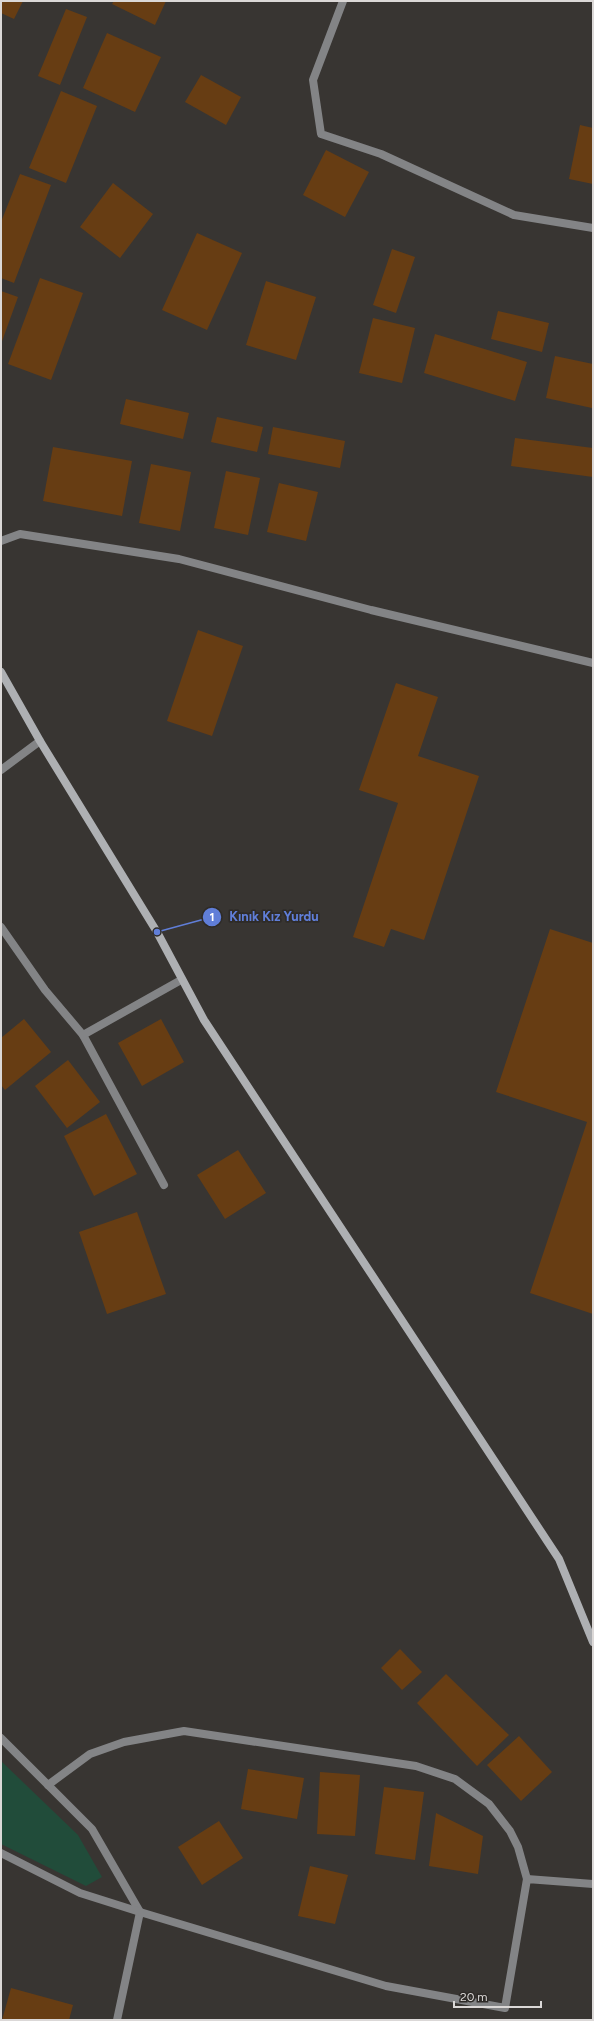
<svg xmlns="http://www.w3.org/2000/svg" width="594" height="2021" font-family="Figtree,sans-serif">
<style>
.green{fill:#214c3a}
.building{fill:#673d13}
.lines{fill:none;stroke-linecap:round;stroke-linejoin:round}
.minor{stroke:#838486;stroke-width:8}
.tertiary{stroke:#838486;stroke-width:8}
.secondary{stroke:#aeb0b3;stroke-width:8}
.leader{fill:none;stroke:#607ed8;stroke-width:1.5}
.callout-dot{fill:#607ed8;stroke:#2e2b28;stroke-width:1.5}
.mark-label{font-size:12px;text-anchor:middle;font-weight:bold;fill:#fff}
.callout-label{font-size:13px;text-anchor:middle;font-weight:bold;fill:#607ed8;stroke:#2e2b28;stroke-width:3.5;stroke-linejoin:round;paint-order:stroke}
</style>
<rect width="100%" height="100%" fill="#383532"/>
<path class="green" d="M1,1761l77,74 24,42 -16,9 -85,-42z"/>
<g class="building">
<path d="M1,1h22l-9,18 -13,-6z"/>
<path d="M114,1h52l-11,24 -43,-21z"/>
<path d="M66,9l21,8 -27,68 -22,-9z"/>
<path d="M107,33l54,24 -26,55 -52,-24z"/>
<path d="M201,75l40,22 -15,28 -41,-23z"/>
<path d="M61,91l36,15 -31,77 -37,-15z"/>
<path d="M580,125l13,3v56l-24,-5z"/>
<path d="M326,150l43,22 -24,45 -42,-22z"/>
<path d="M20,174l31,11 -37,98 -13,-5v-56z"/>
<path d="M113,183l40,31 -33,44 -40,-31z"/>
<path d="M197,233l45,20 -35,77 -45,-20z"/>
<path d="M392,249l23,8 -19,56 -23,-8z"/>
<path d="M40,278l43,15 -32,87 -43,-16z"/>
<path d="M266,281l50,16 -20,63 -50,-15z"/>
<path d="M1,291l17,6 -17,47z"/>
<path d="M498,311l51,12 -7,29 -51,-13z"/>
<path d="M373,318l42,10 -13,55 -43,-10z"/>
<path d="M435,334l92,28 -12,39 -91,-28z"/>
<path d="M555,356l38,8 -1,44 -46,-10z"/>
<path d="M126,399l63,14 -6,26 -63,-15z"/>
<path d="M217,417l46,10 -6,25 -46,-10z"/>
<path d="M273,427l72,14 -5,27 -72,-14z"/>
<path d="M515,438l78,10v29l-82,-11z"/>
<path d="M53,447l79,14 -10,55 -79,-15z"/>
<path d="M151,464l40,8 -11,59 -41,-8z"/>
<path d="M226,471l34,7 -12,57 -34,-7z"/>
<path d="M279,483l39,9 -12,49 -39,-9z"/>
<path d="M198,630l45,16 -31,90 -45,-15z"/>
<path d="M396,683l42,14 -20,59 61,20 -55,164 -33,-11 -7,18 -31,-10 45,-134 -39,-13z"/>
<path d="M550,929l43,14v371l-63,-21 57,-171 -91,-30z"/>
<path d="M24,1019l27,33 -46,38 -4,-5v-47z"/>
<path d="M161,1019l23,43 -42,24 -24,-43z"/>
<path d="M68,1060l32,42 -33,26 -32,-42z"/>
<path d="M106,1114l31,60 -43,22 -30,-60z"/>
<path d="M238,1150l28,43 -41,26 -28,-44z"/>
<path d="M137,1212l29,82 -59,20 -28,-82z"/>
<path d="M400,1649l22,23 -20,18 -21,-22z"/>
<path d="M446,1674l63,61 -32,31 -60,-63z"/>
<path d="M519,1736l33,36 -31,29 -34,-36z"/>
<path d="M248,1769l56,9 -7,41 -56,-10z"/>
<path d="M320,1772l40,3 -5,61 -38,-2z"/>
<path d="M384,1787l40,5 -9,68 -40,-6z"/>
<path d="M436,1813l47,23 -5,38 -49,-8z"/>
<path d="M219,1821l24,37 -41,27 -24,-38z"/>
<path d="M310,1866l38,9 -13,49 -37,-8z"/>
<path d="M11,1988l62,17 -4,15h-67z"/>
</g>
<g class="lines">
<g class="minor">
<path d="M343,1l-30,79 8,54 60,20 133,61 79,13"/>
<path d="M1,770l39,-29"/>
<path d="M1,927l44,63 38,45 81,150"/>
<path d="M83,1035l98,-55"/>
<path d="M1,1738l91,91 48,83 -23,108"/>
<path d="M48,1785l42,-31 34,-12 60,-11 232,35 39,13 34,25 21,27 8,16 9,32"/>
<path d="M1,1853l79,40 60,19 246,74 119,22 22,-129 66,5"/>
</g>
<path class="tertiary" d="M1,541l19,-7 159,25 192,51 222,53"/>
<path class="secondary" d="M1,672l39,69 117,191 47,88 355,539 34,83"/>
</g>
<path class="leader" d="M157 932L212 917"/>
<g class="callout-dot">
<circle cx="157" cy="932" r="4"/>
<circle cx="212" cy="917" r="10"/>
</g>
<g class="mark-label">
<text x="212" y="921">1</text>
</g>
<g class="callout-label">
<text x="274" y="921">Kınık Kız Yurdu</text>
</g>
<rect width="594" height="2021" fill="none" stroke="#dbd8d7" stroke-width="4"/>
<path d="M454 2001v6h87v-6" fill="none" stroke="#dbd8d7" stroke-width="2"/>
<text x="460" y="2001" font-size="12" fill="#dbd8d7" stroke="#2e2b28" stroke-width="3" paint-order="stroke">20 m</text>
</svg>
